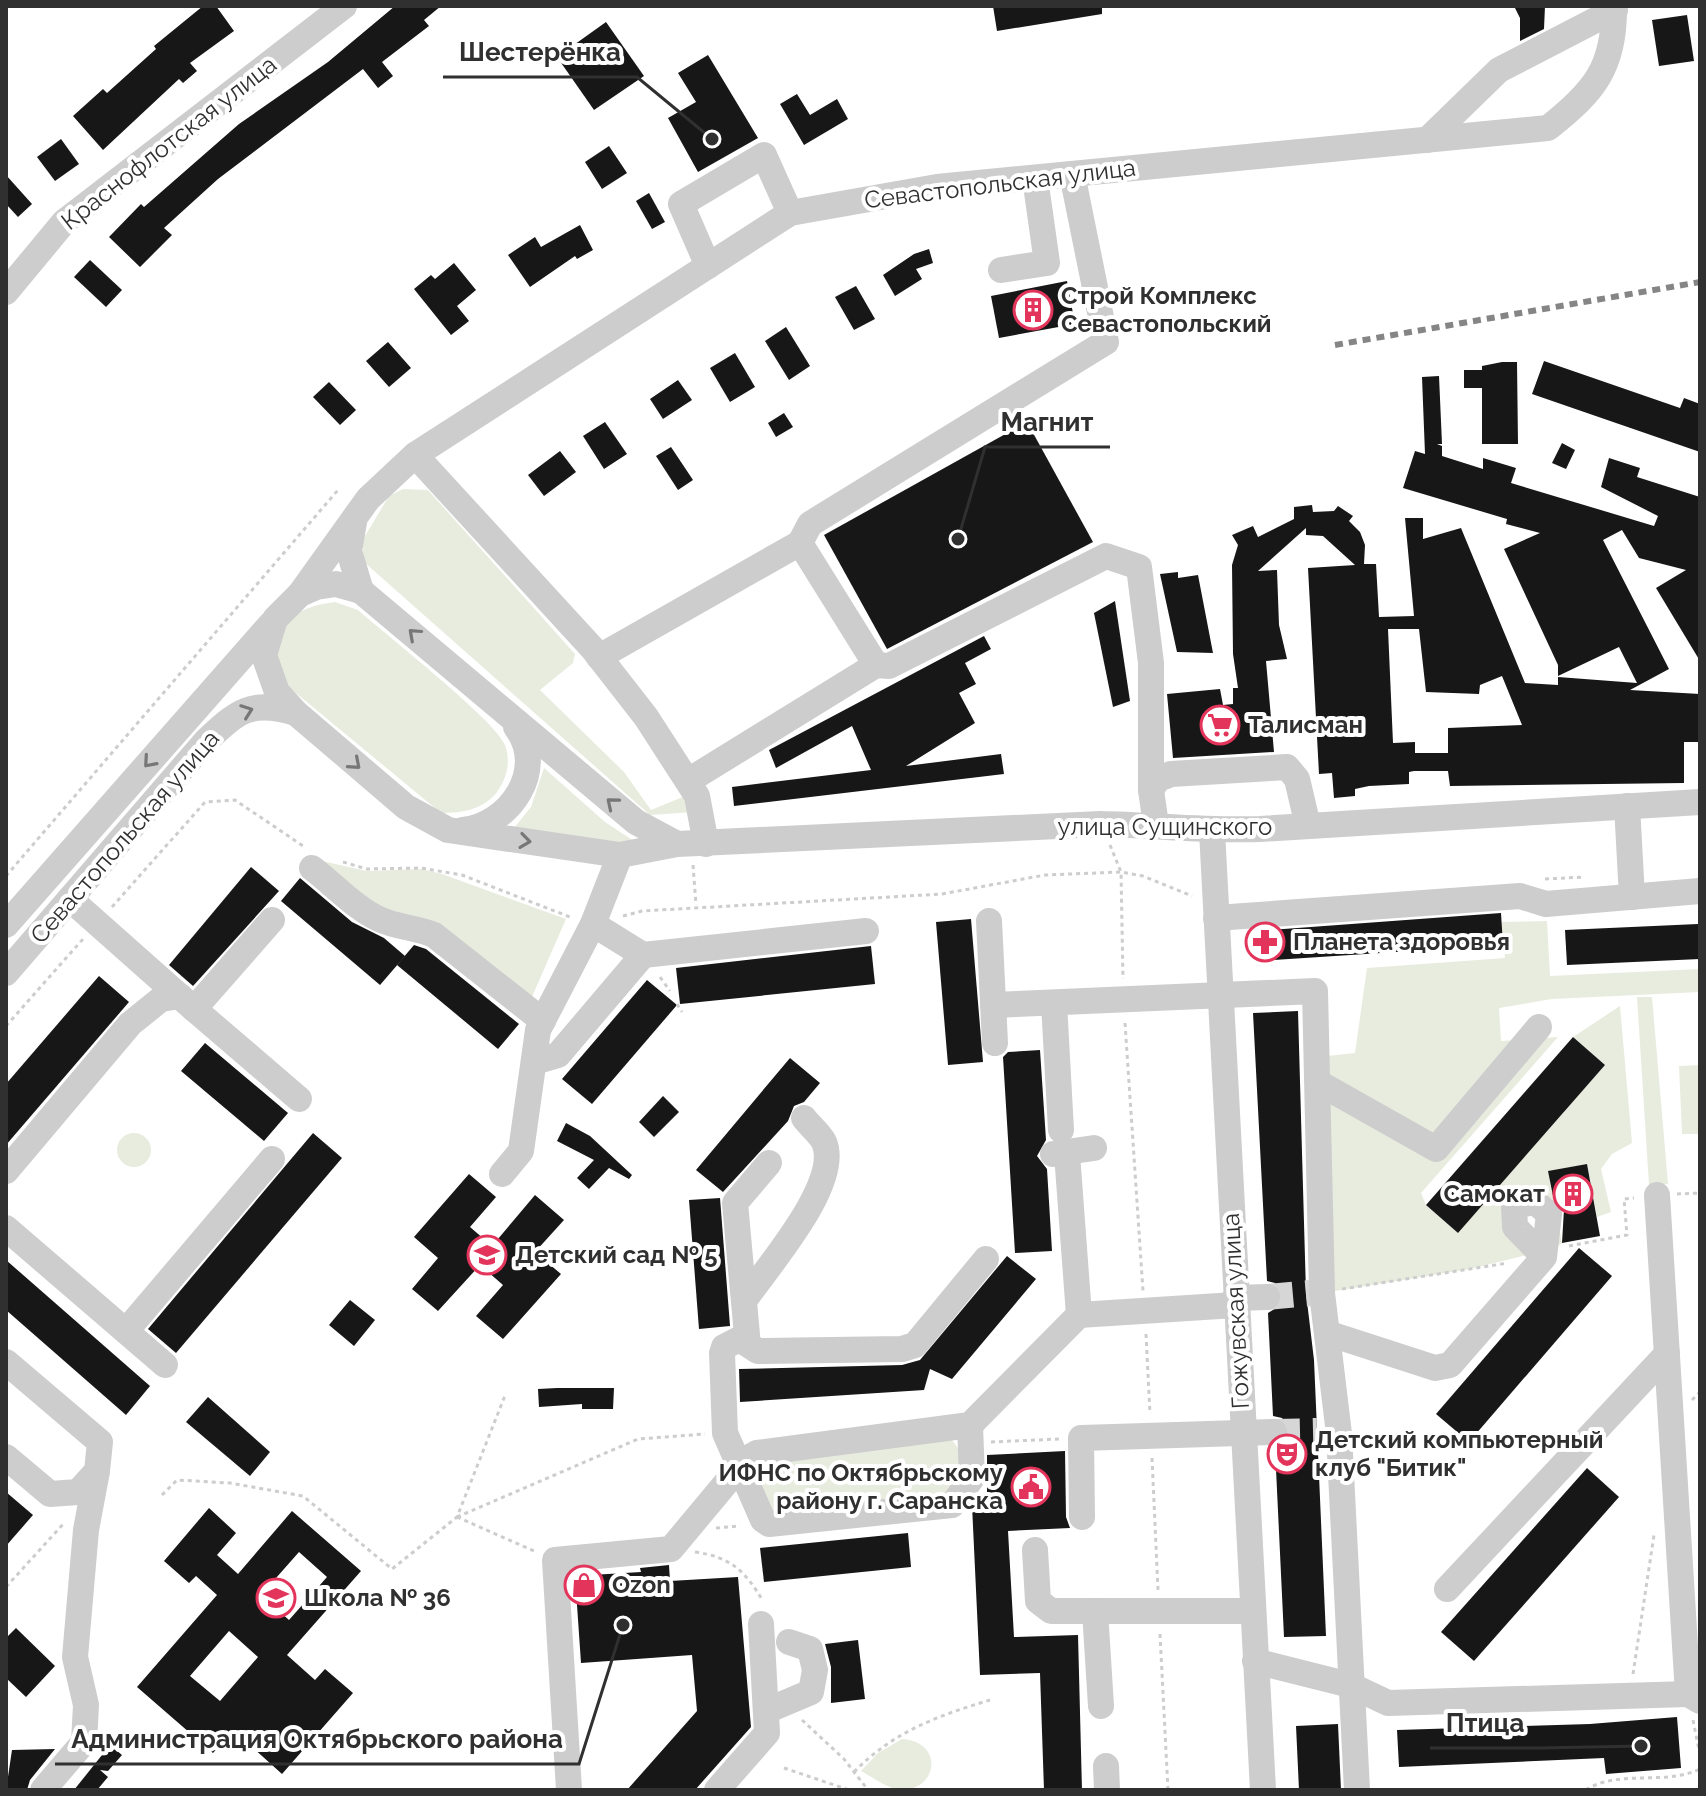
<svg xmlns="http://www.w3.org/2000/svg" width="1706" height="1796" font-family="Raleway,sans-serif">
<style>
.green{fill:#e8ecde}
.building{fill:#171717;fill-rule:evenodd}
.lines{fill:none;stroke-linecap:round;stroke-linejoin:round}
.minor-tunnel{stroke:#d6d6d6;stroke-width:26;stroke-dasharray:26 13;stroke-linecap:butt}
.path{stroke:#cdcdcd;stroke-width:3;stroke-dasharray:4 4;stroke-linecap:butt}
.minor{stroke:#cdcdcd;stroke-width:26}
.rail{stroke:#858585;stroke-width:6;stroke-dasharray:8 6;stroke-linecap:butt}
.oneway{stroke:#777}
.labels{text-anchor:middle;stroke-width:8;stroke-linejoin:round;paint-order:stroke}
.street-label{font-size:24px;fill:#303030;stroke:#fff}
.poi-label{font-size:24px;font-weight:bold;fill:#303030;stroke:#fff;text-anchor:start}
.leader{fill:none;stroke:#303030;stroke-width:3}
.callout-dot{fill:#303030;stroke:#fff;stroke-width:3}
.callout-label{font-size:26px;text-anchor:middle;font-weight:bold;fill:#303030;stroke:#fff;stroke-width:8;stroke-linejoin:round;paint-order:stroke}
</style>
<rect width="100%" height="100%" fill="#fff"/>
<g class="green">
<path d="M403,489l25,1 147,164 -2,9 -33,27 84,82 27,38 39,-16 4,18 -44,3 -286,-253 -2,-21 27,-45z"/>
<path d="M335,602l23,8c27,24 137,110 147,135 6,17 2,33 -8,47 -14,18 -35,21 -56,21l-150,-124 -13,-16c-3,-47 10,-65 57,-71z"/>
<path d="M544,768l61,54 35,23 -126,-17 17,-21z"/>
<path d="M322,861l45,10 54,-2 21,5 124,45 -38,87 -128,-81z"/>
<path d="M1547,921l3,55 150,-7v23l-148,7 -53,9 2,33 57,-4 -137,156 5,12 32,28 147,-168 -32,-28 47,-31 12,137 -20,11 -11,15 10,43 -14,5 -10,-53 -38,7 13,72 -18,14 5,-43 -35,-8 21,47 -65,16 -141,23 -11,-235 37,-4 12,-85 138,-10 -4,-36z"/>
<path d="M1637,997h15l16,187 -19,1z"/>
<path d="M1700,1065v69h-18l-3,-68z"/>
<circle cx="134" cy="1150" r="17"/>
<path d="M951,1439c22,26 17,36 -1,62l-180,19 -13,-39 8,-22z"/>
<path d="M902,1739c45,3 35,57 -7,50 -12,-4 -23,-12 -34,-18l17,-18z"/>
</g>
<g class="building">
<path d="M203,6h13l18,25 -44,32 7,8 -14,12 -4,-4 -76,71 -30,-34 30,-27 4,4 49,-44 -2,-3z"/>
<path d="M395,6h46l-17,14 5,6 -47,36 11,14 -15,12 -15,-19 -145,110 -54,49 8,7 -32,32 -31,-30 32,-33 3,3 95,-83 89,-62z"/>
<path d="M993,6h109v8l-105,17z"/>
<path d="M1514,6h31l-1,23 -24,12v-23z"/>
<path d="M1687,15l7,46 -35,5 -7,-46z"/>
<path d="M606,22l38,54 -50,34 -37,-53z"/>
<path d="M708,55l50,83 -60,34 -30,-54 28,-16 -18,-29z"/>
<path d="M797,94l13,21 27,-16 11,20 -44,26 -24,-41z"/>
<path d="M61,139l18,25 -24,17 -18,-24z"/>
<path d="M609,146l18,27 -25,16 -17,-27z"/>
<path d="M6,175l26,29 -14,13 -12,-13z"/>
<path d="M649,193l16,29 -13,7 -16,-28z"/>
<path d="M580,225l13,25 -16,9 -2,-3 -45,31 -22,-32 27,-18 6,10z"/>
<path d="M929,249l4,14 -17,6 6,10 -27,17 -12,-21 31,-21z"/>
<path d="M90,260l32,30 -16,17 -32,-30z"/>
<path d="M454,263l22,27 -19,16 12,15 -18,14 -37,-46 17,-14 4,4z"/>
<path d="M1067,281l8,43 -76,14 -8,-42z"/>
<path d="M856,286l19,33 -21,11 -19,-33z"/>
<path d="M786,327l24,39 -21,14 -24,-39z"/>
<path d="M388,342l23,26 -22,19 -23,-26z"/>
<path d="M735,353l20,34 -25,15 -20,-34z"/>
<path d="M1544,361l136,47 4,-10 16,6v48l-168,-58z"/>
<path d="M1502,362h15l1,82h-36v-56h-18v-18h18v-4z"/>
<path d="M1439,376l3,68h-5l5,2v10l41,13v-11l33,10 -5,15 143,43 4,-10 -57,-29 8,-29 31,10 -3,9 63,20v164l-44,-73 30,-18 -47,-12 -17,-28 -19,10 66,129 -39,21 70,4v48h-16v41l-234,3 -2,-15h-34l-5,1v12l-40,2 -14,3v7l-21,2 -2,-25 -13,1 -11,-206 47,-3 -32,-29 -17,-1v-7l-48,43 19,-1 2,55 8,34 -21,2 8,91 -101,6 -6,-64 53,-5 3,16 10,-1v-16h5l-5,-34 -1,-89 6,-20 -6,-10 21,-9 5,11 36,-18v-12l18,-2 1,7 21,-1 4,-5 15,10 -4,5 11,11 5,13 -1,19h12l3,53 35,-1 -9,-98h18v21l38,-11 64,155 33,2v-8l79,6 -18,-36 -61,29v-11l-54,-116 36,-16 -34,-9 1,-5 -104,-31 12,-37 10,3 -3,-77zM1388,629h31l7,63 53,2 1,-9 22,-9 20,49 -74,3v25h-33v-11l-22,1z"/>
<path d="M678,380l14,20 -29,19 -13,-20z"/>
<path d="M329,382l27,28 -16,15 -27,-28z"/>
<path d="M784,413l9,14 -17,10 -8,-14z"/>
<path d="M605,422l22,32 -23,15 -21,-33z"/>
<path d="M1027,422l66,120 -206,107 -63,-114z"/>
<path d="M1562,443l13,7 -9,19 -14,-6z"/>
<path d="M671,447l22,33 -15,10 -22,-34z"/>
<path d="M560,451l16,21 -32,24 -16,-21z"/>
<path d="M1178,572v6l20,-3 15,78 -36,-1 -17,-78z"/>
<path d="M1115,601l15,100 -17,6 -19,-94z"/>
<path d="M984,636l7,13 -26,14 11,21 -17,9 16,30 -69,43 95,-12 3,20 -270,32 -2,-19 139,-17 -19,-44 -76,42 -7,-18z"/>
<path d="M251,867l28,24 -86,95 -24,-21z"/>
<path d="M300,878l52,44 32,16 21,18 -25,29 -99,-84z"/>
<path d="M1501,913l2,32 -246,16 -2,-30z"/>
<path d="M971,919l12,143 -35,3 -12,-143z"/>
<path d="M1698,924l2,35 -133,6 -2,-35z"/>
<path d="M414,945l12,4 93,75 -21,25 -101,-84z"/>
<path d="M871,946l4,38 -195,20 -4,-36z"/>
<path d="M99,976l30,26 -123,143v-61z"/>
<path d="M647,980l30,25 -85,99 -30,-25z"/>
<path d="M1298,1011l8,282 8,67 12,276 -42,1 -9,-189 13,-8 2,-9 -8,-13 -9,-2 -5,-103 13,-8 2,-9 -8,-13 -8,-2 -14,-268z"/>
<path d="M1573,1037l32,28 -147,168 -32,-28z"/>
<path d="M205,1043l83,70 -24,28 -83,-70z"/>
<path d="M1040,1050l6,90 -9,16 10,13 5,82 -37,2 -12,-196 5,-5z"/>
<path d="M790,1058l30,25 -16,19 -10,4 -6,15 -65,71 -27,-22z"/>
<path d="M663,1096l16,16 -25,25 -15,-15z"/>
<path d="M566,1123l24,13 42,39 -3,4 -20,-11 -20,21 -12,-11 17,-18 -37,-19z"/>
<path d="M313,1133l29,25 -166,195 -28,-24z"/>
<path d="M1587,1164l13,72 -38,7 2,-34 -11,-13 -5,-25z"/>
<path d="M469,1174l27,23 -26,30 22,19 43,-51 29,25 -29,32 26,22 -58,65 -27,-23 27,-31 -23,-20 -42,46 -26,-22 26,-31 -24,-21z"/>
<path d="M720,1198l10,128 -31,3 -10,-129z"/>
<path d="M1579,1248l33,28 -143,166 -33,-28z"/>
<path d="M1007,1256l29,23 -84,100 -22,-10 -6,21 -184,12 -1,-33 163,-4 18,-5z"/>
<path d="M6,1260l144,126 -24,29 -120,-105z"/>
<path d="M350,1300l25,20 -21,26 -25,-21z"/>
<path d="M557,1388h57l-1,21h-31v-5l-43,3 -1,-18z"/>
<path d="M208,1397l62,55 -20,24 -64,-54z"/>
<path d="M1065,1451l1,66 4,11 -62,3 6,106 64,-2 4,155h-38l-4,-117 -60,2 -8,-170 6,-9h9v-41z"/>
<path d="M1587,1468l32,29 -145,164 -33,-29z"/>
<path d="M6,1492l27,23 -27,31z"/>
<path d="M209,1508l27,25 -19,22 21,19 54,-63 69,60 -74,84 28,25 10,-11 28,24 -71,81 -49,-44 -20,23 -76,-66 80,-92 -21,-19 -7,7 -25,-22zM299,1552l28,25 -38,43 -28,-25zM229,1631l29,26 -38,44 -30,-25z"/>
<path d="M908,1533l3,34 -147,15 -4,-34z"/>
<path d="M669,1565l1,16 68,-4 13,150 -56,63h-68l70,-79 -5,-56 -111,8 -6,-87 66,-4 -1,-4z"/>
<path d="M16,1628l39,38 -29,31 -20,-19v-40z"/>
<path d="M858,1640l7,59 -34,4v-36l-6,-23z"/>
<path d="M1677,1717l4,51 -75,6 -2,-16 -205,9 -2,-37 193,-6z"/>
<path d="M1338,1724l3,66h-42l-3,-64z"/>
<path d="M110,1745l12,10 -14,16 -8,-1 8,7 -11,13h-23z"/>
<path d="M55,1749l-25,31 -3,10h-21l6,-40z"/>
</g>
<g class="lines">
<g class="minor-tunnel">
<path d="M1267,1297l44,-4"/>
<path d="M1274,1432l43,-1"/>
</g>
<g class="path">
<path d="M1110,845l11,27 2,107"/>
<path d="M343,862l24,7 54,-1 41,7 108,42"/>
<path d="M693,865l3,40"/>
<path d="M6,876l332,-386"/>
<path d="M1545,879l40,-2"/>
<path d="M112,907l93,-105 30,-2 71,48"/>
<path d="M623,916l19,-5 300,-17 103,-19 76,-3 22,4 49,20"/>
<path d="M660,977l10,14"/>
<path d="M677,1004l5,8"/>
<path d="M1125,1023l18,268"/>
<path d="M6,1026l77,-87"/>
<path d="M1677,1194l23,-1"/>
<path d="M1569,1246l58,-11 -3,-36 10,-1"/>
<path d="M1342,1289l166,-26"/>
<path d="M1146,1334l4,80"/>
<path d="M1692,1400l8,-8"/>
<path d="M991,1442l68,-3"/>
<path d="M1152,1458l6,132"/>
<path d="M162,1495l15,-15 53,3 73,13 89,73 65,-52 49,-124"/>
<path d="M457,1517l181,-78 67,-5"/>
<path d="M457,1517l77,34"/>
<path d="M716,1528l24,-2"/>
<path d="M695,1552c36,5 50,19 68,49"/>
<path d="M6,1587l59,-65"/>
<path d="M1160,1634l8,156"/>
<path d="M1633,1674l21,-139"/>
<path d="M802,1720l42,39 24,31"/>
<path d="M1693,1720l7,35"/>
<path d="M784,1768l65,22"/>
<path d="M854,1772c39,-40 83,-56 136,-72"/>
<path d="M1586,1790c32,-21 79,-4 114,-21"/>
</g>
<g class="minor">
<path d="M1427,140l72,-70 116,-60"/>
<path d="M1072,174l34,168 -296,182 -10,19 76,122 13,1 217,-110 33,11 12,96v127l5,35"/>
<path d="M708,266l-27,-62 83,-49 26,58"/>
<path d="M1001,270l46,-7 -12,-85"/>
<path d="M6,292l58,-70 280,-216"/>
<path d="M415,455l178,194 53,68 51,79 9,48"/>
<path d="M354,522l-5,29 12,40"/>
<path d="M300,594l68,-95 47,-44 375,-242 147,-26 611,-59c46,-36 67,-61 66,-122"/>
<path d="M599,657l201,-114"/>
<path d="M688,781l188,-116"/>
<path d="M1151,790l7,-11 13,-5 116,-7 10,12 11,47"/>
<path d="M1627,806l5,91"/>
<path d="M463,830c47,-5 85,-61 53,-103"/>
<path d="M1212,831l51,959"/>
<path d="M677,844l-41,-22 -275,-231 -25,-7 -20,3 -16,7 -25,25 -11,36 13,37 19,21 110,94 42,23 172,25 57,-11 423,-20c54,1 106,7 160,5l440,-27"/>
<path d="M312,868c21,16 43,40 67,51 19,9 37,8 55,16l109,86"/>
<path d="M70,899l124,110 78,-89"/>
<path d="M1216,918l304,-22 26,8 154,-13"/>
<path d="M989,921l6,122"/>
<path d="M593,924l50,31 223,-24"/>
<path d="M6,925l264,-300"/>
<path d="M6,973l200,-232c32,-30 45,-42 90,-28"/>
<path d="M1054,1003l7,127"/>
<path d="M993,1005l322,-14 7,302 17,141 18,356"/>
<path d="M194,1009l105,90"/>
<path d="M534,1062l24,-7 85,-100"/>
<path d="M1319,1083l117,66 103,-122"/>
<path d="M1053,1154l41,-6"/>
<path d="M1067,1154l12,161"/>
<path d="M769,1163l-34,40 12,132 -23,12 -2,6 3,80 38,87 6,4 183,-19 20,-27 -2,-53"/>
<path d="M6,1171l124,-147 31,-25 19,-3"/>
<path d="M502,1174l19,-23 17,-121 55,-106 27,-69"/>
<path d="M1657,1195l31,499 12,7"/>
<path d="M6,1228l159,137"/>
<path d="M1235,1298l32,-1"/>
<path d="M744,1301c23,-34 98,-118 80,-159 -4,-8 -15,-17 -20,-24"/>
<path d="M126,1331l146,-172"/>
<path d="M1327,1333l108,35 15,-3 94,-108 5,-43 -14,-12 -21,4 1,21 29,30"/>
<path d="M741,1340l17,11 144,-2 13,-4 71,-86"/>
<path d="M6,1362l94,80 -3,29 -19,21 -28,2 -44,-37"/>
<path d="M1082,1517l-1,-79 193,-6"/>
<path d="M1035,1550l3,51 13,10h201"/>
<path d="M1447,1589l220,-235"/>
<path d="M1095,1611l6,95"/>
<path d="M1255,1661l95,24 38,18 300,-9"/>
<path d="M766,1711l45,-19 4,-22 -5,-21 -21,-7"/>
<path d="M1106,1766l1,24"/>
<path d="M43,1790l41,-48 2,-37 -11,-48 11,-127 11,-59"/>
<path d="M569,1790l-14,-230 116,-11 75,-90 11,-6 213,-28 109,-110 156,-10"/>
<path d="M717,1790l50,-57 -6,-109"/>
</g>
<path class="rail" d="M1335,345l365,-63"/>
</g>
<defs><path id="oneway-chevron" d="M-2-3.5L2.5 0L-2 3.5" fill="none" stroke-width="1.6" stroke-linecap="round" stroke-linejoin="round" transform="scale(2)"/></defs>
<g class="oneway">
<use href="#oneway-chevron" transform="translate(414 634) rotate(-138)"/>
<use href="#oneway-chevron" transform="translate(247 711) rotate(-20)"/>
<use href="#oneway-chevron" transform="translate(149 762) rotate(131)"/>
<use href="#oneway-chevron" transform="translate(355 764) rotate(41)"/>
<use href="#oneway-chevron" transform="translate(612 803) rotate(-140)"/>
<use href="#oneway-chevron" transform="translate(525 841) rotate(8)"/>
</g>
<defs>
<symbol id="building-ring" viewBox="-11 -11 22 22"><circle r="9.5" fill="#fff" stroke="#e3355b" stroke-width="1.5"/><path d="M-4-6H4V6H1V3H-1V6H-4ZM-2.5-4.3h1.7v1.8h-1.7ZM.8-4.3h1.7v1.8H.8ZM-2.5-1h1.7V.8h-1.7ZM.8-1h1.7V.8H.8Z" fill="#e3355b"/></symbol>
<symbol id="supermarket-ring" viewBox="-11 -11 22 22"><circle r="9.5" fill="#fff" stroke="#e3355b" stroke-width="1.5"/><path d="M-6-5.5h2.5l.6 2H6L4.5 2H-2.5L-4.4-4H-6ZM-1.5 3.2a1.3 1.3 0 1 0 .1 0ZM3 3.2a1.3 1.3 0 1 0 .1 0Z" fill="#e3355b"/></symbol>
<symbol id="pharmacy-ring" viewBox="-11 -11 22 22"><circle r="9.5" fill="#fff" stroke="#e3355b" stroke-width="1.5"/><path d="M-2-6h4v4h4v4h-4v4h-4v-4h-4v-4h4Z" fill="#e3355b"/></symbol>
<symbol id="school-ring" viewBox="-11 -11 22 22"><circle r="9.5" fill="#fff" stroke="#e3355b" stroke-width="1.5"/><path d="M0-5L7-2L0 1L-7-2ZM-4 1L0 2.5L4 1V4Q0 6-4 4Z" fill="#e3355b"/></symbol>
<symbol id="theatre-ring" viewBox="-11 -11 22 22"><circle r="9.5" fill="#fff" stroke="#e3355b" stroke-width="1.5"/><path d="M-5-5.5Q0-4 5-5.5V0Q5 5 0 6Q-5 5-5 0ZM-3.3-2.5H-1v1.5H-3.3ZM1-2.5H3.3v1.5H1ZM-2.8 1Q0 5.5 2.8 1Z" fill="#e3355b"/></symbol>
<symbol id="civic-ring" viewBox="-11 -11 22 22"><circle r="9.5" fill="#fff" stroke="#e3355b" stroke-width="1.5"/><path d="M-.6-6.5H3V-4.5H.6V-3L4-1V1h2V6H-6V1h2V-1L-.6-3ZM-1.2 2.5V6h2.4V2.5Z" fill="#e3355b"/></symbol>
<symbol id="shop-ring" viewBox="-11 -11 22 22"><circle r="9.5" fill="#fff" stroke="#e3355b" stroke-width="1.5"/><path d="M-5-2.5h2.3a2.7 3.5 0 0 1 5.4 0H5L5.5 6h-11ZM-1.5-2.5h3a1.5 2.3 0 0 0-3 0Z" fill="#e3355b"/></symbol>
</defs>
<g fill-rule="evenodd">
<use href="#building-ring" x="1011" y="288" width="44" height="44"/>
<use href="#supermarket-ring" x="1198" y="703" width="44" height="44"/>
<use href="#pharmacy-ring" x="1243" y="920" width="44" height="44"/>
<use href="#building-ring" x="1551" y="1172" width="44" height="44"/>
<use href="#school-ring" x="465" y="1233" width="44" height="44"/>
<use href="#theatre-ring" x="1265" y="1432" width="44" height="44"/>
<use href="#civic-ring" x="1009" y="1465" width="44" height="44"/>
<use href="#shop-ring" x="562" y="1563" width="44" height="44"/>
<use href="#school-ring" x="254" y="1576" width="44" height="44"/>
</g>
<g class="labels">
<g class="street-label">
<text transform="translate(169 143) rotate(-38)" y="8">Краснофлотская улица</text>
<text transform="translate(1000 184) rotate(-7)" y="8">Севастопольская улица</text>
<text x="1165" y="835">улица Сущинского</text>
<text transform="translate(125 837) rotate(-49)" y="8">Севастопольская улица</text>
<text transform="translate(1236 1311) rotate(-93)" y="8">Гожувская улица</text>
</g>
<g class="poi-label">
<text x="1061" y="304">Строй Комплекс<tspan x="1061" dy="28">Севастопольский</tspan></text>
<text x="1248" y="733">Талисман</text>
<text x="1293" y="950">Планета здоровья</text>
<text x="1545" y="1202" text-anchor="end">Самокат</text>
<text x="515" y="1263">Детский сад № 5</text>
<text x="1315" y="1448">Детский компьютерный<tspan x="1315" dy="28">клуб "Битик"</tspan></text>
<text x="1003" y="1481" text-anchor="end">ИФНС по Октябрьскому<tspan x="1003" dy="28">району г. Саранска</tspan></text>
<text x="612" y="1593">Ozon</text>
<text x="304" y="1606">Школа № 36</text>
</g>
</g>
<path class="leader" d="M712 139L637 77H443M958 539L985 447H1110M1641 1746L1540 1748H1430M623 1625L579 1764H55"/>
<g class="callout-dot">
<circle cx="712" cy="139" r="8"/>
<circle cx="958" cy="539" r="8"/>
<circle cx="1641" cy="1746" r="8"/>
<circle cx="623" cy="1625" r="8"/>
</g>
<g class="callout-label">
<text x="540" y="61">Шестерёнка</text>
<text x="1047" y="431">Магнит</text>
<text x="1485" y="1732">Птица</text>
<text x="317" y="1748">Администрация Октябрьского района</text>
</g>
<rect width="1706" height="1796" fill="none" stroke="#303030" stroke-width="16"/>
</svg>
